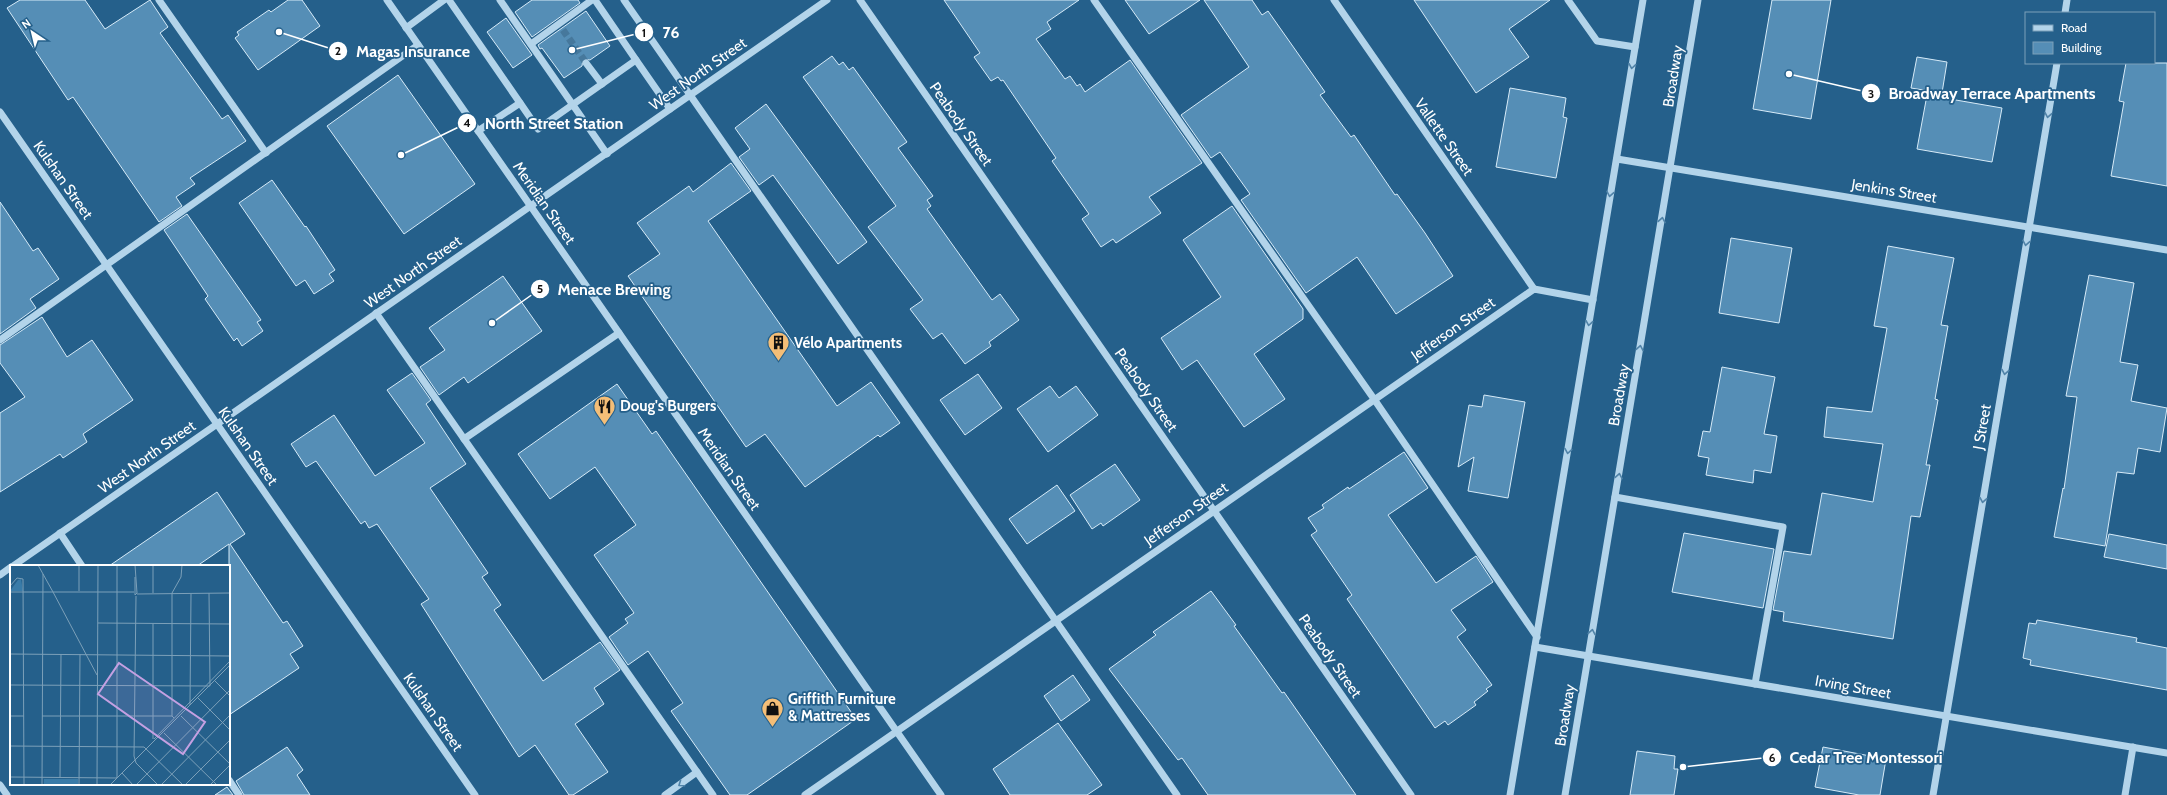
<svg xmlns="http://www.w3.org/2000/svg" width="2167" height="795" font-family="Cabin,sans-serif">
<style>
.building{fill:#558eb6;stroke:#d7ebf8}
.lines{fill:none;stroke-linecap:round;stroke-linejoin:round}
.minor-tunnel{stroke:#46789c;stroke-width:7;stroke-dasharray:7 3.5;stroke-linecap:butt}
.minor{stroke:#b3d4ea;stroke-width:7}
.oneway{stroke:#5083a8}
.labels{text-anchor:middle;stroke-width:3.5;stroke-linejoin:round;paint-order:stroke}
.street-label{font-size:15px;fill:#fff;stroke:#25608b}
.poi-label{font-size:15px;font-weight:bold;fill:#fff;stroke:#25608b;text-anchor:start}
.inset-road{fill:none;stroke:#7ca0b9;stroke-width:1}
.view{fill:#c4a0e2;fill-opacity:0.15;stroke:#c4a0e2;stroke-width:2}
.inset-edge{fill:none;stroke:#fff;stroke-width:2}
.leader{fill:none;stroke:#fff;stroke-width:1.5}
.callout-dot{fill:#fff;stroke:#25608b;stroke-width:1.5}
.mark-label{font-size:12px;text-anchor:middle;font-weight:bold;fill:#111}
.callout-label{font-size:16px;text-anchor:middle;font-weight:bold;fill:#fff;stroke:#25608b;stroke-width:3.5;stroke-linejoin:round;paint-order:stroke}
</style>
<rect width="100%" height="100%" fill="#25608b"/>
<g class="building">
<path d="M20,0h65l20,29 45,-29 18,27 -8,6 62,86 6,-4 18,26 -56,37 5,6 -19,13 6,9 -23,16 -86,-125 -5,3 -61,-92z"/>
<path d="M288,0h14l18,26 -62,44 -23,-32 4,-3 -2,-3 32,-22 2,2z"/>
<path d="M532,0h46l2,3 -48,34 -17,-25z"/>
<path d="M944,0h135l-32,22 4,7 -15,10 29,40 5,-3 7,10 3,-2 5,8 45,-32 72,103 -53,34 12,16 -45,30 -3,-4 -12,8 -19,-28 7,-5 -37,-53 4,-3 -53,-78 -2,1 -3,-4 -7,4 -17,-24 6,-4z"/>
<path d="M1125,0h75l-51,34z"/>
<path d="M1204,0h48l10,15 6,-4 57,81 -5,3 31,42 3,-2 41,60 2,-1 28,39 28,43 -57,38 -39,-57 -51,36 -65,-93 9,-6 -30,-42 -9,6 -30,-43 68,-48z"/>
<path d="M1414,0h136l-41,29 20,28 -53,36z"/>
<path d="M1772,0h59l-20,119 -58,-10z"/>
<path d="M586,11l24,35 -20,14 -7,-1 -1,7 -18,12 -22,-30 -2,1 -2,-4z"/>
<path d="M506,18l26,37 -19,13 -26,-36z"/>
<path d="M832,56l7,9 4,-3 6,8 4,-3 54,75 -9,6 35,48 -6,4 4,6 -4,3 65,91 8,-6 19,26 -30,22 2,4 -26,18 -23,-31 -9,6 -23,-30 13,-9 -55,-73 28,-21 -93,-129z"/>
<path d="M1917,57l30,5 -5,31 -31,-5z"/>
<path d="M2126,63h41v123l-56,-10 13,-74 -5,-1z"/>
<path d="M398,75l77,109 -71,50 -77,-108z"/>
<path d="M1510,88l56,10 -3,19 4,1 -11,60 -60,-11z"/>
<path d="M1927,95l75,13 -10,54 -75,-13z"/>
<path d="M766,104l101,138 -29,22 -65,-89 -14,10 -20,-28 11,-8 -15,-21z"/>
<path d="M731,163l20,28 -43,30 129,185 34,-24 29,41 -20,14 -2,-2 -73,52 -40,-53 -19,13 -118,-171 32,-22 -23,-31 52,-37 4,6z"/>
<path d="M272,180l33,47 1,-1 29,44 -6,4 5,7 -20,13 -9,-14 -9,6 -57,-83z"/>
<path d="M0,202l33,49 5,-3 21,31 -29,20 6,9 -36,26z"/>
<path d="M1232,206l71,103v10l-49,35 31,45 -41,28 -47,-67 -15,10 -21,-32 60,-41 -38,-57z"/>
<path d="M187,214l74,106 -4,2 6,9 -21,15 -5,-8 -3,3 -29,-42 3,-3 -44,-66z"/>
<path d="M1731,238l61,10 -13,75 -60,-10z"/>
<path d="M1888,246l66,12 -13,67 7,1 -13,73 3,1 -12,65h4l-10,52 -9,-1 -18,123 -110,-18 1,-9 -11,-2 11,-59 27,4 11,-62 51,9 10,-58 -59,-7 3,-30 45,5 15,-84 -13,-2z"/>
<path d="M2089,275l45,8 -14,79 18,3 -7,36 36,7 -7,44 -22,-4 -4,26 -17,-2 -12,74 -51,-9 9,-49 1,1 13,-92 -11,-1z"/>
<path d="M503,276l39,55 -74,52 -4,-6 -25,18 -19,-28 25,-17 -16,-22z"/>
<path d="M42,317l25,40 25,-17 41,60 -50,34 4,8 -24,16 -3,-4 -60,38v-79l25,-16 -25,-34v-18z"/>
<path d="M1722,367l53,10 -11,57 13,2 -6,37 -17,-3 -1,13 -47,-8 3,-17 -11,-2 5,-25 7,1z"/>
<path d="M412,373l19,27 -5,4 40,60 -36,24 58,85 -6,4 19,28 -7,5 49,71 57,-39 20,28 -26,18 10,16 -29,20 33,48 -35,23h-4l-34,-50 -16,12 -98,-153 8,-5 -52,-75 -8,4 -4,-7 -4,3 -45,-63 -10,6 -15,-23 43,-29 41,61 50,-33 -38,-53z"/>
<path d="M978,374l24,34 -37,27 -25,-35z"/>
<path d="M617,384l35,50 4,-3 200,288 -109,76h-17l-59,-84 12,-8 -35,-52 -20,14 -19,-28 19,-14 -3,-4 9,-6 -40,-58 42,-30 -41,-58 -45,32 -32,-45z"/>
<path d="M1050,386l9,12 17,-12 22,29 -50,37 -31,-43z"/>
<path d="M1484,395l41,7 -17,96 -40,-7 6,-34 -16,10 11,-62 13,2z"/>
<path d="M1404,452l24,36 -40,27 48,68 40,-27 17,26 -42,28 15,20 -9,7 35,48 -6,4 2,2 -14,11 2,3 -28,20 -3,-4 -10,7 -88,-129 5,-4 -41,-60 6,-4 -9,-13 16,-10 -2,-3 26,-18 1,2z"/>
<path d="M1115,464l25,36 -37,26 -2,-3 -9,6 -22,-34z"/>
<path d="M1057,485l18,26 -48,33 -18,-25z"/>
<path d="M217,492l28,42 -15,10 53,79 4,-2 16,25 -13,8 9,14 -70,47v-171l-32,22h-88z"/>
<path d="M1684,533l90,16 -11,59 -91,-16z"/>
<path d="M2109,534l58,11v24l-63,-12z"/>
<path d="M1211,591l25,34 -2,1 48,67 2,-1 72,103h-148l-26,-37 -4,2 -69,-91 47,-34 -3,-3z"/>
<path d="M2037,620l100,18 -1,4 31,6v42l-137,-25 1,-5 -8,-2 6,-35 7,1z"/>
<path d="M1073,675l17,25 -29,21 -17,-25z"/>
<path d="M1058,723l44,62 -15,10h-77l-17,-26z"/>
<path d="M287,747l16,23 -6,5 13,20h-66l-8,-14z"/>
<path d="M1823,747l63,12 -6,36h-21l-44,-8z"/>
<path d="M1637,751l38,5 -1,13h4l-4,26h-44z"/>
<path d="M227,787l6,8h-18z"/>
</g>
<g class="lines">
<path class="minor-tunnel" d="M563,30l23,33"/>
<g class="minor">
<path d="M159,0l107,153"/>
<path d="M387,0l554,795"/>
<path d="M449,0l89,129 98,-69 -41,-60"/>
<path d="M500,0l107,154"/>
<path d="M624,0l553,795"/>
<path d="M860,0l551,795"/>
<path d="M1094,0l280,399 163,238"/>
<path d="M1334,0l200,289"/>
<path d="M1568,0l29,41 38,6"/>
<path d="M2065,13l2,-13"/>
<path d="M406,28l38,-28"/>
<path d="M531,44l61,-44"/>
<path d="M636,60l34,49"/>
<path d="M586,63l16,21"/>
<path d="M0,112l475,683"/>
<path d="M478,131l42,-28"/>
<path d="M1617,159l550,91"/>
<path d="M376,313l337,482"/>
<path d="M0,340l418,-295"/>
<path d="M464,439l155,-106"/>
<path d="M1615,497l168,30 -28,157"/>
<path d="M60,533l22,33"/>
<path d="M13,566l814,-566"/>
<path d="M0,575l11,-8"/>
<path d="M1535,647l632,106"/>
<path d="M229,780l10,15"/>
<path d="M0,785l7,10"/>
<path d="M665,795l32,-23"/>
<path d="M805,795l729,-506 59,11"/>
<path d="M1510,795l133,-795"/>
<path d="M1565,795l133,-795"/>
<path d="M1933,795l124,-732"/>
<path d="M2125,795l8,-48"/>
</g>
</g>
<defs><path id="oneway-chevron" d="M-2-3.5L2.5 0L-2 3.5" fill="none" stroke-width="1.6" stroke-linecap="round" stroke-linejoin="round"/></defs>
<g class="oneway">
<use href="#oneway-chevron" transform="translate(1632 66) rotate(99)"/>
<use href="#oneway-chevron" transform="translate(2048 115) rotate(100)"/>
<use href="#oneway-chevron" transform="translate(1610 194) rotate(100)"/>
<use href="#oneway-chevron" transform="translate(1662 220) rotate(-80)"/>
<use href="#oneway-chevron" transform="translate(2026 243) rotate(100)"/>
<use href="#oneway-chevron" transform="translate(1589 323) rotate(99)"/>
<use href="#oneway-chevron" transform="translate(1640 348) rotate(-80)"/>
<use href="#oneway-chevron" transform="translate(2005 372) rotate(100)"/>
<use href="#oneway-chevron" transform="translate(1568 451) rotate(99)"/>
<use href="#oneway-chevron" transform="translate(1619 476) rotate(-80)"/>
<use href="#oneway-chevron" transform="translate(1983 500) rotate(100)"/>
<use href="#oneway-chevron" transform="translate(1592 632) rotate(-80)"/>
<use href="#oneway-chevron" transform="translate(681 784) rotate(145)"/>
</g>
<defs>
<symbol id="building-pin" viewBox="-11 -11 22 30"><path d="M0 17L-7.5 6A9.5 9.5 0 1 1 7.5 6Z" fill="#f4be77" stroke="#25608b"/><path d="M-4-6H4V6H1V3H-1V6H-4ZM-2.5-4.3h1.7v1.8h-1.7ZM.8-4.3h1.7v1.8H.8ZM-2.5-1h1.7V.8h-1.7ZM.8-1h1.7V.8H.8Z" fill="#111"/></symbol>
<symbol id="restaurant-pin" viewBox="-11 -11 22 30"><path d="M0 17L-7.5 6A9.5 9.5 0 1 1 7.5 6Z" fill="#f4be77" stroke="#25608b"/><path d="M-5-6h1v4h1v-4h1v4h1v-4h1v5L-1.5 .5V6h-2V.5L-5-1ZM5-6V6H3V1.5H1.5Q1.5-4 5-6Z" fill="#111"/></symbol>
<symbol id="shop-pin" viewBox="-11 -11 22 30"><path d="M0 17L-7.5 6A9.5 9.5 0 1 1 7.5 6Z" fill="#f4be77" stroke="#25608b"/><path d="M-5-2.5h2.3a2.7 3.5 0 0 1 5.4 0H5L5.5 6h-11ZM-1.5-2.5h3a1.5 2.3 0 0 0-3 0Z" fill="#111"/></symbol>
</defs>
<g fill-rule="evenodd">
<use href="#building-pin" x="766" y="330" width="25" height="34"/>
<use href="#restaurant-pin" x="592" y="394" width="25" height="34"/>
<use href="#shop-pin" x="760" y="696" width="25" height="34"/>
</g>
<g class="labels">
<g class="street-label">
<text transform="translate(698 74) rotate(-35)" y="5">West North Street</text>
<text transform="translate(1673 76) rotate(-81)" y="5">Broadway</text>
<text transform="translate(961 124) rotate(55)" y="5">Peabody Street</text>
<text transform="translate(1444 137) rotate(55)" y="5">Vallette Street</text>
<text transform="translate(63 180) rotate(55)" y="5">Kulshan Street</text>
<text transform="translate(1894 191) rotate(9)" y="5">Jenkins Street</text>
<text transform="translate(544 203) rotate(55)" y="5">Meridian Street</text>
<text transform="translate(413 272) rotate(-35)" y="5">West North Street</text>
<text transform="translate(1453 329) rotate(-35)" y="5">Jefferson Street</text>
<text transform="translate(1146 390) rotate(55)" y="5">Peabody Street</text>
<text transform="translate(1619 395) rotate(-80)" y="5">Broadway</text>
<text transform="translate(1982 427) rotate(-80)" y="5">J Street</text>
<text transform="translate(248 446) rotate(55)" y="5">Kulshan Street</text>
<text transform="translate(147 457) rotate(-35)" y="5">West North Street</text>
<text transform="translate(729 469) rotate(55)" y="5">Meridian Street</text>
<text transform="translate(1186 514) rotate(-35)" y="5">Jefferson Street</text>
<text transform="translate(1330 656) rotate(55)" y="5">Peabody Street</text>
<text transform="translate(1853 687) rotate(10)" y="5">Irving Street</text>
<text transform="translate(433 712) rotate(55)" y="5">Kulshan Street</text>
<text transform="translate(1565 715) rotate(-81)" y="5">Broadway</text>
</g>
<g class="poi-label">
<text x="794" y="348">Vélo Apartments</text>
<text x="620" y="411">Doug's Burgers</text>
<text x="788" y="704">Griffith Furniture<tspan x="788" dy="17">&amp; Mattresses</tspan></text>
</g>
</g>
<g transform="translate(10 565)">
<rect width="220" height="220" fill="#25608b"/>
<path d="M11,14l2,12h-13l8,-11zM34,214h34v6h-34z" fill="#397ba8"/>
<path class="inset-road" d="M28,0l15,27h81M125,0l2,28 -2,2v-18M0,21l7,-8 6,1 1,206M69,26v-26M0,27h43l44,83M143,28v-28M127,29l93,-1M126,31l-2,160 2,7 22,22M88,58l132,1M0,89l220,2M204,115l16,16M0,120l200,1 -1,-93M188,133l32,32M180,140l1,-111M0,151h14M32,151h130l2,2M162,151v-123l9,-16 1,-12M171,151l49,48M154,168l53,52M143,174v-115M144,174l76,-78M0,181l134,1 39,38M112,208l11,12M0,212l107,1v-213M50,213l1,-124M32,220l1,-211M69,220l1,-131M87,220l1,-220M100,220l120,-120M126,220l94,-95M151,220l69,-70M175,220l45,-45M200,220l20,-20"/>
<path class="view" d="M109,98l86,59 -22,32 -85,-60z"/>
<rect width="220" height="220" class="inset-edge"/>
</g>
<path class="leader" d="M572 50L644 32M279 32L338 51M1789 74L1871 93M401 155L467 123M492 323L540 289M1683 767L1772 757"/>
<g class="callout-dot">
<circle cx="572" cy="50" r="4"/>
<circle cx="279" cy="32" r="4"/>
<circle cx="1789" cy="74" r="4"/>
<circle cx="401" cy="155" r="4"/>
<circle cx="492" cy="323" r="4"/>
<circle cx="1683" cy="767" r="4"/>
<circle cx="644" cy="32" r="10"/>
<circle cx="338" cy="51" r="10"/>
<circle cx="1871" cy="93" r="10"/>
<circle cx="467" cy="123" r="10"/>
<circle cx="540" cy="289" r="10"/>
<circle cx="1772" cy="757" r="10"/>
</g>
<g class="mark-label">
<text x="644" y="37">1</text>
<text x="338" y="55">2</text>
<text x="1871" y="98">3</text>
<text x="467" y="127">4</text>
<text x="540" y="293">5</text>
<text x="1772" y="762">6</text>
</g>
<g class="callout-label">
<text x="671" y="38">76</text>
<text x="413" y="57">Magas Insurance</text>
<text x="1992" y="99">Broadway Terrace Apartments</text>
<text x="554" y="129">North Street Station</text>
<text x="614" y="295">Menace Brewing</text>
<text x="1866" y="763">Cedar Tree Montessori</text>
</g>
<rect x="2025" y="12" width="130" height="52" fill="#25608b" stroke="#7ca0b9"/>
<rect x="2033" y="25" width="20" height="6" fill="#b3d4ea" stroke="#7ca0b9"/>
<text x="2061" y="32" font-size="12" fill="#ffffff">Road</text>
<rect x="2033" y="42" width="20" height="12" fill="#558eb6" stroke="#7ca0b9"/>
<text x="2061" y="52" font-size="12" fill="#ffffff">Building</text>
<g transform="translate(32 32) rotate(325)" stroke="#25608b" stroke-width="3" paint-order="stroke">
<path d="M0-3L7 15L0 10L-7 15Z" fill="#ffffff"/>
<text y="-6" font-size="11" font-weight="bold" text-anchor="middle" fill="#ffffff">N</text>
</g>
</svg>
